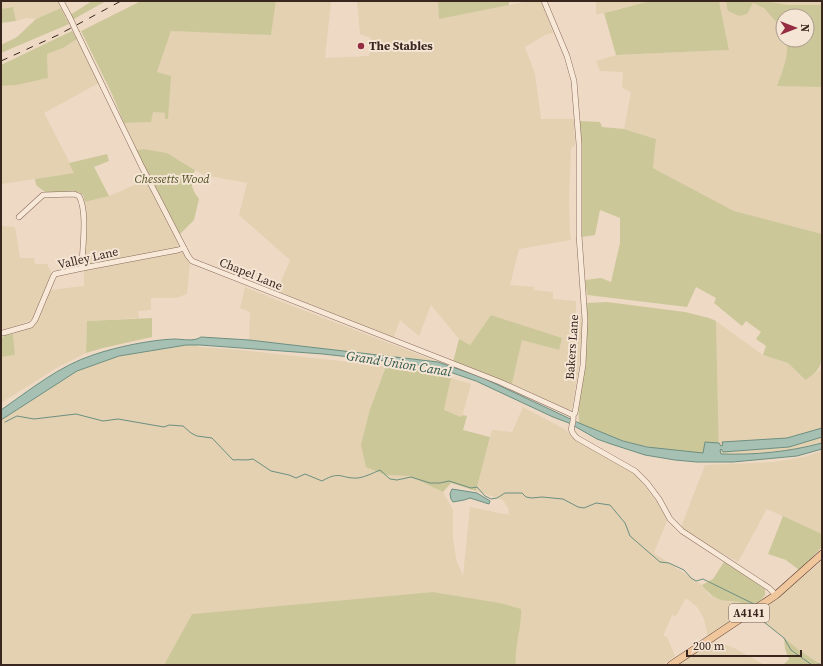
<svg xmlns="http://www.w3.org/2000/svg" width="823" height="666" font-family="'Source Serif 4',serif">
<style>
.farmland{fill:#e3d1b2;fill-rule:evenodd}
.green{fill:#ccc799}
.water{fill:#a6c1b4;stroke:#6d8f80}
.lines{fill:none;stroke-linecap:round;stroke-linejoin:round}
.stream{stroke:#6d8f80;stroke-width:1}
.minor-casing{stroke:#886a5b;stroke-width:6}
.major-casing{stroke:#563a2f;stroke-width:8}
.minor{stroke:#f8e8d8;stroke-width:5}
.major{stroke:#f0c69d;stroke-width:7}
.rail{stroke:#38261f;stroke-width:1;stroke-dasharray:7 7;stroke-linecap:butt}
.minor-bridge-casing{stroke:#886a5b;stroke-width:6;stroke-linecap:butt}
.minor-bridge{stroke:#f8e8d8;stroke-width:5}
.poi-dot{fill:#962c42;stroke:#f5e5d4;stroke-width:1.5}
.labels{text-anchor:middle;stroke-width:4;stroke-linejoin:round;paint-order:stroke}
.shield{fill:#f5e5d4;stroke:#715f55;stroke-width:1}
.shield-label{font-size:11px;font-weight:bold;fill:#38261f}
.poi-label{font-size:12px;font-weight:bold;fill:#38261f;stroke:#f5e5d4;text-anchor:start}
.park-label{font-size:12px;font-style:italic;fill:#525526;stroke:#f5e5d4}
.street-label{font-size:12px;fill:#38261f;stroke:#f5e5d4}
.water-label{font-size:13px;font-style:italic;fill:#2e584d;stroke:#f5e5d4}
</style>
<rect width="100%" height="100%" fill="#eed9c5"/>
<g class="farmland">
<path d="M1,1h56l4,7 -25,11 -10,-1 -10,3 -3,-14 -12,2z"/>
<path d="M276,1h55l-6,57 44,-2 2,-18 -11,-4 -3,-33h81l1,18 90,-18h12l12,32 -8,2 -20,12 10,27 6,45h33l1,26 -4,4 -2,52 1,32 1,7 -52,9 -9,36 24,2v3l19,2v7l23,2v13l7,4 -4,47 -7,43 -3,2 -57,-26 10,-45 37,11 2,-12 -70,-23 -21,30 -11,-6 -28,-34 -12,31 -19,-16 -7,19 -116,-48 13,-31 -51,-45 8,-32 -43,-8 -37,-22 -23,-4 -8,1 -12,-27 27,-1 1,-10 13,1v5l3,1 -11,-47 14,-41 100,3z"/>
<path d="M596,1h54l-33,8 -21,6z"/>
<path d="M719,1h103v233l-88,-23 -81,-43 3,-29 -32,-10 7,-37 -9,-4 1,-16 -23,-1 -4,-10 20,-6 113,-5zM783,16h24v24h-24z"/>
<path d="M77,39l22,44 -55,30 31,60 -74,11v-98l16,-1 31,-7 -1,-24 16,-6z"/>
<path d="M146,180l31,61 2,7 -92,17 -2,-4 1,-35 -1,-24 24,-6z"/>
<path d="M1,226l14,1 5,31h14l1,6h12l5,10 -18,43 -3,3 -15,6 -14,4 -1,-29z"/>
<path d="M182,252l8,10 -3,32 -11,4h-25v12l-13,1 1,7 -52,3 -1,32 -28,14 -57,36v-46l14,-2 -2,-21 21,-10 4,-4 12,-30 34,-4v-17z"/>
<path d="M245,287l32,13 161,62 -189,-22 1,-28 -10,-4z"/>
<path d="M716,321l47,34 25,8 16,17 16,-10 2,-5v78l-42,9 -30,3 -31,-1z"/>
<path d="M186,345h10l3,2 42,3 145,16 -16,42 16,67 23,1 34,16 10,18v27l3,22 7,17 7,-69 39,8 -1,-7 -5,-8 -27,-9 16,-61 20,2 11,-25 43,23 8,9 15,9 46,26 23,29 9,18 -13,32 48,32 7,10 21,7h10l5,10 -37,25 -4,-18 -6,-11 -12,-10 -10,18 -4,-1 -9,21 4,1 8,19 -12,9h-147l-1,-8 2,-22 4,-19 -21,-13 -67,-11 -241,22 -28,51h-163v-245l76,-49 42,-15z"/>
<path d="M451,378l20,6 -9,33 -18,-6z"/>
<path d="M822,451v83l-55,-25 -29,53 -22,-12 -35,-23 24,-62 68,-3 31,-5z"/>
<path d="M822,561v103l-23,-14 -29,-23 -6,-5 -4,-10z"/>
<path d="M715,641l19,7 31,17h-86z"/>
</g>
<g class="green">
<path d="M92,1h14l-32,18 -4,-4z"/>
<path d="M141,1h135l-5,34 -100,-4 -14,41 14,4 -3,43h-3v-6l-12,-1 -2,10 -27,1 -12,-29 -31,-63z"/>
<path d="M438,1h71v4l-70,14z"/>
<path d="M650,1h69l10,49 -113,5 -12,-42z"/>
<path d="M726,1h39l22,4h35v82l-45,-1c5,-14 13,-31 9,-46h21v-24h-24v14l-19,-22 -11,-5 -6,11 -8,2 -11,-5z"/>
<path d="M13,7l3,14 -15,2v-14z"/>
<path d="M61,8l8,16 -68,29v-8l16,-8 19,-18z"/>
<path d="M72,31l5,8 -14,9 -16,6 1,24 -31,7 -16,1v-21z"/>
<path d="M580,121l20,1 2,5 22,2 32,10 -3,29 81,43 88,23v104l-1,2 1,1c0,22 1,28 -17,39l-17,-17 -25,-8 3,-9 -10,-7 5,-7 -15,-11 -4,5 -28,-23 2,-5 -20,-11 -9,20 -100,-12 -2,-15 16,-2 10,4 9,-39v-25l-20,-8 -5,25 -13,2z"/>
<path d="M144,149l23,4 28,17c-5,15 -4,17 4,29l-5,21 -14,14 -19,-34 -25,-50z"/>
<path d="M107,154l2,7 -15,6 15,29 -24,6 -2,-7 -4,-3h-34l-9,-7 -1,-6 39,-6 -5,-10z"/>
<path d="M607,302l78,10 24,6 7,3 3,133c-32,-2 -64,-4 -95,-13 -15,-4 -30,-12 -45,-18 -2,-22 5,-43 7,-64 1,-19 1,-38 0,-56z"/>
<path d="M491,315l71,23 -3,12 -37,-10 -10,44 -59,-22 6,-23 11,6z"/>
<path d="M152,318v19l-49,11 -17,5 1,-32z"/>
<path d="M13,334l2,21 -14,2v-19l4,-3z"/>
<path d="M386,366l36,2 29,10 -7,32 17,7 2,-2 4,1 -4,14 27,7 -14,54 -25,-8 -8,9 -34,-16 -23,-1 -20,-8 -5,-22 9,-36z"/>
<path d="M783,516l39,18v13l-23,23 -13,-10 -18,-6z"/>
<path d="M724,562l22,12 19,15v6l-4,5 -16,12 -5,-10c-18,-1 -27,-2 -38,-17l11,-6z"/>
<path d="M433,592l67,11 21,6c1,18 -7,37 -5,56h-352l28,-51z"/>
<path d="M784,638l15,12 23,15h-39l6,-6 -4,-10z"/>
</g>
<g class="water">
<path d="M201,337l48,3 189,22 43,15 98,46 44,18 24,6 56,6 2,-11 14,1 2,3 2,-1 -1,-3 65,-4 35,-10v9l-33,10 -66,5 -2,-3 -1,1 1,4c35,1 67,-2 101,-11v6l-25,7 -64,6h-36l-22,-2 -30,-5 -34,-11 -14,-5 -28,-16 -16,-6 -77,-36 -29,-10 -34,-7 -90,-10 -123,-9h-14l-67,11 -42,15 -76,49v-10c29,-20 58,-44 92,-55 23,-8 57,-15 81,-16 9,0 20,3 27,-2z"/>
<path d="M452,489l25,4 13,8 -1,3 -19,-6 -6,2 -11,2 -2,-3 -1,-5z"/>
</g>
<g class="lines">
<g class="stream">
<path d="M5,422l12,-6 17,3 42,-5 27,7 15,-2 46,8 5,-2 14,1 8,7 6,3 15,2 21,22c7,-1 13,1 20,-1l18,12 18,4 7,3 9,-4 17,7c19,-11 19,-2 36,-3 7,-1 15,-5 22,-8l10,9 7,1 14,-3 19,6h10l9,-2 22,7 6,-1 8,9 6,3 6,-1 8,-5h17l4,4 6,1 10,-1 21,2 15,8 6,1 12,-5 14,2 15,18 5,13 30,26 9,1 15,7 7,8 5,3 7,-2 53,26"/>
<path d="M759,609l5,13 20,16 7,12 21,15 8,-1 1,1"/>
</g>
<defs>
<g id="minor">
<path d="M61,1l9,17"/>
<path d="M544,1l23,55 7,25 5,63v91l6,85 -2,45 -8,48 -2,2c2,12 -7,12 4,23l58,33 12,12 12,16 11,20 12,12 87,57 7,7"/>
<path d="M77,33l65,134 46,89 4,5 308,121 73,33"/>
<path d="M19,217l24,-22 31,-1 5,2c9,16 3,53 3,72"/>
<path d="M3,333l28,-8 4,-5 18,-43 2,-3 28,-6 95,-18 6,-2"/>
</g>
<path id="major" d="M671,665l105,-70 46,-41"/>
</defs>
<use href="#minor" class="minor-casing"/>
<use href="#major" class="major-casing"/>
<use href="#minor" class="minor"/>
<use href="#major" class="major"/>
<path class="rail" d="M1,61l57,-26 63,-34"/>
<defs>
<path id="minor-bridge" d="M70,18l7,15"/>
</defs>
<use href="#minor-bridge" class="minor-bridge-casing"/>
<use href="#minor-bridge" class="minor-bridge"/>
</g>
<circle class="poi-dot" cx="361" cy="46" r="4"/>
<g class="labels">
<rect class="shield" x="729" y="604" width="40" height="18" rx="3"/>
<g class="shield-label">
<text x="749" y="617">A4141</text>
</g>
<g class="poi-label">
<text x="369" y="50">The Stables</text>
</g>
<g class="park-label">
<text x="172" y="183">Chessetts Wood</text>
</g>
<g class="street-label">
<text transform="translate(88 258) rotate(-13)" y="4">Valley Lane</text>
<text transform="translate(251 274) rotate(22)" y="4">Chapel Lane</text>
<text transform="translate(572 347) rotate(-86)" y="4">Bakers Lane</text>
</g>
<g class="water-label">
<text transform="translate(399 363) rotate(9)" y="5">Grand Union Canal</text>
</g>
</g>
<rect width="823" height="666" fill="none" stroke="#38261f" stroke-width="4"/>
<g transform="translate(795 28) rotate(90)"><circle r="19" fill="#f5e5d4" stroke="#a9998c"/>
<path d="M0-3L7 15L0 10L-7 15Z" fill="#962c42"/>
<text y="-6" font-size="11" font-weight="bold" text-anchor="middle" fill="#38261f">N</text>
</g>
<path d="M687 650v6h114v-6" fill="none" stroke="#38261f" stroke-width="2"/>
<text x="693" y="650" font-size="12" fill="#38261f" stroke="#f5e5d4" stroke-width="3" paint-order="stroke">200 m</text>
</svg>
